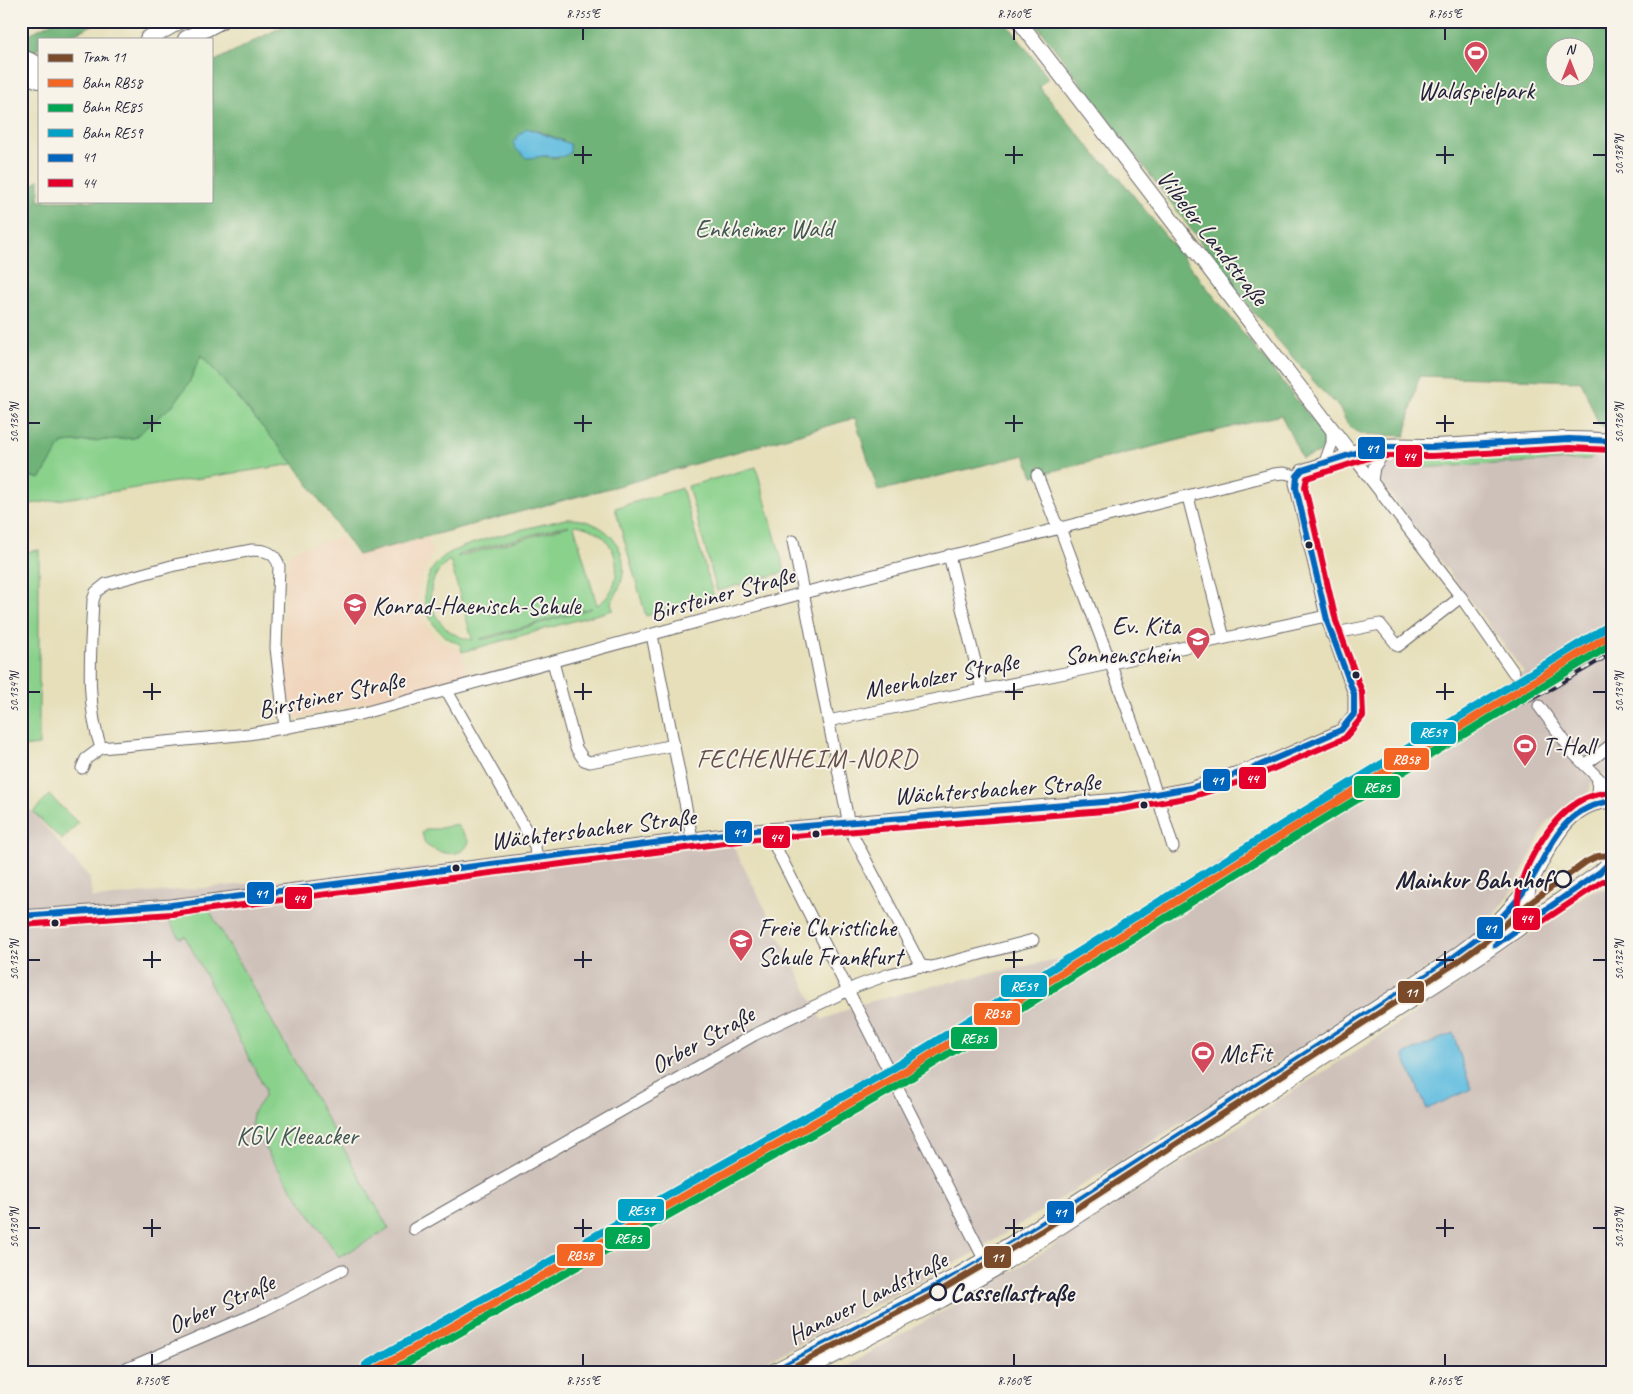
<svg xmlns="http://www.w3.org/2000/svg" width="1633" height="1394" font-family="Caveat,sans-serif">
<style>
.built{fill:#f0d5bc}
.industrial{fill:#cec1b9;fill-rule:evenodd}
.green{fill:#8ad18c;stroke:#567a64;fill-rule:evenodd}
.forest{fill:#6fb378;stroke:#486a5a;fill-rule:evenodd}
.water{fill:#62bde0;stroke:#42708e}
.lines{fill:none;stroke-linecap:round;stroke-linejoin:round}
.minor-casing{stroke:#676467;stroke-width:13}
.major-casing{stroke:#676467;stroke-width:16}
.highway-casing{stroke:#676467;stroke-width:18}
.minor{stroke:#fff;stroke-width:11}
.major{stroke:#fff;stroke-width:14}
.highway{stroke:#fff;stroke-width:16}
.rail-casing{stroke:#22223b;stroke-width:4.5}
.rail{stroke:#f7f3e8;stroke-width:2.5;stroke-dasharray:8;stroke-linecap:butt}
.bus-1-casing{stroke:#f7f3e8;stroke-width:10}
.bus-2-casing{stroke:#f7f3e8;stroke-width:10}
.bus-1{stroke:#0065bd;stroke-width:6}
.bus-2{stroke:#e4002b;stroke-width:6}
.rail-1-casing{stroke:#f7f3e8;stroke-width:11}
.rail-2-casing{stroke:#f7f3e8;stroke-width:11}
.rail-3-casing{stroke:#f7f3e8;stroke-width:11}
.rail-1{stroke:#f26522;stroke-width:8}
.rail-2{stroke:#00a651;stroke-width:8}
.rail-3{stroke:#02a2c7;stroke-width:8}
.tram-1-casing{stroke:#f7f3e8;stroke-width:10}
.tram-1{stroke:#7a4b2a;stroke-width:6}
.ticks{fill:none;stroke:#22223b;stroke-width:2}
.bus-dot{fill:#22223b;stroke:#f7f3e8;stroke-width:2}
.stop-dot{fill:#f7f3e8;stroke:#22223b;stroke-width:2.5}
.labels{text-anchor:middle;stroke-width:4;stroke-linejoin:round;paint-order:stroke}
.poi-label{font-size:25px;fill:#22223b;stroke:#f7f3e8;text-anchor:start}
.park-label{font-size:25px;fill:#415753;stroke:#f7f3e8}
.street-label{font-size:25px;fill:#22223b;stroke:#f7f3e8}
.stop-label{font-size:25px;font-weight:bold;fill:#22223b;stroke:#f7f3e8;text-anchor:end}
.neighbourhood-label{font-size:26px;letter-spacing:1px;fill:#654e4b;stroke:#f7f3e8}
.line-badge{stroke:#f7f3e8;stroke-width:2}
.badge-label{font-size:14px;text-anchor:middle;font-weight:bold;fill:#fff}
.neatline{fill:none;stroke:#22223b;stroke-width:2}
.ticks-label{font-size:12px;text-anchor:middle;fill:#22223b}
</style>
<rect width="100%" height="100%" fill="#f7f3e8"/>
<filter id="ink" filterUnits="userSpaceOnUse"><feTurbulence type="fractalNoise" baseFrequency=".02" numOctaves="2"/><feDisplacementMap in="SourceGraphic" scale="10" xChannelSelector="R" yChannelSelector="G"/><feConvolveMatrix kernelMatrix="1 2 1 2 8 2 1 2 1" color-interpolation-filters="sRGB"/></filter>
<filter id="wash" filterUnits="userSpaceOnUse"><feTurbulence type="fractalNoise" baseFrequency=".0096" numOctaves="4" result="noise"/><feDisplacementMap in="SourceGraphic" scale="20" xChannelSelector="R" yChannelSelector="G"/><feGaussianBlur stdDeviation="1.12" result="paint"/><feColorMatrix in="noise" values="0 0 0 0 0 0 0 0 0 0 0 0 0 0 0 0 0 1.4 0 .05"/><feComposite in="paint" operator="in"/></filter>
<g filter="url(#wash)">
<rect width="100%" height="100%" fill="#e6dfba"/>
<path class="built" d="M427,535l6,20 -8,13 -6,13 -1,16 2,16 9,17 7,8 25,13 7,26 -168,41 -8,-2 -3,-5 -6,-72 2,-59 4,-26 6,-4 44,-13 14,19z"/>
<g class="industrial">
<path d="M1588,446l24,2v332l-6,-7 -16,11v6l-3,5 -39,26 -35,69 -19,27 -29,27 -494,311 -227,118h-723v-574l69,79 2,20 638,-58 92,180 39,-16 62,-16 153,-33 126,-82 197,-120 125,-81 -144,-192 -2,-8 5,-13 8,-3zM207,907l132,350 -69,-100 -18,-33v-9l12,-18 1,-8 -41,-83 -39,-71 -5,3 -12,-19 -11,-6z"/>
<path d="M1597,889h15v484h-778l182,-104 441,-283 131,-93z"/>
</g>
<g class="green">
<path d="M201,355l93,109 -270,41 -3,5v-31l9,-3 10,3 22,-36 72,-5 55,-55z"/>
<path d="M1588,446l7,9 -4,4 -175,9 -8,-3 -3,-10c17,-1 34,5 50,-3z"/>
<path d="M756,467l29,105 -68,19 -29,-105z"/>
<path d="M682,488l32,109 -68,19 -31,-108z"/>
<path d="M565,519c48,-2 76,43 46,83l2,8 -151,42 -2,-8c-18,-6 -30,-20 -34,-38 -4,-17 2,-36 16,-48 18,-16 96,-32 123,-39zM577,525c10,3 18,5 25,11 21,18 19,56 -5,69l-23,-79zM563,526h6l-112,31 4,-3zM450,560l22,79v1c-40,-6 -58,-55 -22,-80zM592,608l-106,31h-6l111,-31z"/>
<path d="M21,532l5,20 13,-2v195l-18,2z"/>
<path d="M49,795l29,28 -16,17 -29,-28z"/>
<path d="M456,824l13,17c-5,19 -32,13 -44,3l-3,-11 3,-4h12z"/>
<path d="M207,906l182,323 -50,28 -69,-100 -18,-33 1,-12 11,-15 1,-8 -80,-153 -5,2 -14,-21 -13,-4z"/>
</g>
<g class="forest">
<path d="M55,21h46l-39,18h-23v10l-10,4 -8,-7v-8z"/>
<path d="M293,21h712l43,57 -9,9 62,74 8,4 218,273 -7,15 -18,5 -21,-43 -248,61 -8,-21 -147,36 -23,-73 -234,67 -263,70 -64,-91 -93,-109 -12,28 -15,21 -40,34 -72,5 -22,36 -10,-3 -9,3v-282l18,-18v22h172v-138zM533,129l31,12 -6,17 -17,-2 -9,2 -12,-24z"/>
<path d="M1034,21h578v407l-13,-3 -18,-44 -162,-5 -14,60 -43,-2c-19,-7 -15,-17 -26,-30 -3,-4 -8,-7 -12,-11l-70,-80zM1556,48h30v30h-30z"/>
</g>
<g class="water">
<path d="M527,128l43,16v8c-8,9 -17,3 -27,4 -6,1 -11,2 -17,2l-10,-9 -3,-6 7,-9z"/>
<path d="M1453,1033l18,56 -44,20 -24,-54z"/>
</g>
</g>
<g filter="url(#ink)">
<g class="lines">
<defs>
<g id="minor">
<path d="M1325,462l7,-19v-13"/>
<path d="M1037,475l18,46 5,7c39,106 81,211 113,319"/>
<path d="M1372,481l2,-14 9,-13"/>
<path d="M1188,497l36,141"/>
<path d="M793,541l57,289 71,136"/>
<path d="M949,555l33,135"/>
<path d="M1331,634l49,-10 18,22 63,-49"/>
<path d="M652,635l40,203"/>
<path d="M553,662l23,86 8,12 6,2 84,-17"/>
<path d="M447,691l88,155 1,11"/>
<path d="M1539,706l35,48 38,38"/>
<path d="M828,721l257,-52 241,-53"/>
<path d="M101,748c-16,-45 -10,-100 -8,-148l3,-8 10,-8 69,-19 77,-15c13,0 23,2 27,16l-3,82 9,80"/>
<path d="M1585,765l27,-21"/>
<path d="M82,768l4,-9 15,-11 148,-14 107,-19 447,-122 471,-119 10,-1 13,3"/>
<path d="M1589,806l8,-11 1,-17"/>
<path d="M771,829l5,19 205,405 4,6 7,4"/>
<path d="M21,916l150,-11 584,-75 387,-33 48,-9 81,-27 70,-31 13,-16v-20l-28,-78 -31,-133 7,-13 49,-16 110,143 53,76"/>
<path d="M414,1229l340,-194 103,-49 33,-12 31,-8 11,1 101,-27"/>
<path d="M117,1373l147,-63 78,-40"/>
</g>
<g id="major">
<path d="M1019,21l332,433"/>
<path d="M1351,454c25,-13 56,-7 84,-8 58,-2 118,-11 177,-5"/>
<path d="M1529,886l-3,13 1,9 9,6 9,-4"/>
<path d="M770,1373l188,-98 54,-32 428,-276c27,-19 52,-37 73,-62 6,-7 12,-14 17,-22 19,-33 35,-82 82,-82"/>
<path d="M800,1373l142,-73 55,-32 484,-313 119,-83 12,-12"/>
</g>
<g id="highway">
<path d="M148,39l31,-18"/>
<path d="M186,39l34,-18"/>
<path d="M21,57l18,8"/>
<path d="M21,73l18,7"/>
</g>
</defs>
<use href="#minor" class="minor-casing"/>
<use href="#major" class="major-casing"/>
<use href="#highway" class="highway-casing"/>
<use href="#minor" class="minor"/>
<use href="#major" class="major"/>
<use href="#highway" class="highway"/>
<defs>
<g id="rail">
<path d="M1455,736l97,-48 60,-35"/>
<path d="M1340,800l51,-25"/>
</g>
</defs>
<use href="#rail" class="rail-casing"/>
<use href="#rail" class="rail"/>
<defs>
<g id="bus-1">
<path d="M21,916l150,-11 584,-75 360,-29 75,-13 59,-18 92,-40 13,-16v-20l-26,-70 -32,-136 1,-12 5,-6 72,-23h58l137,-8 43,2"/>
<path d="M1495,945l105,-73 12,-12"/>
<path d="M770,1373l188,-98 54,-32 428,-276c29,-20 56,-41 78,-68 32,-39 35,-90 94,-98"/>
</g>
<g id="bus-2">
<path d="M1611,792c-15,2 -28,5 -40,15 -24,18 -56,70 -53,101l10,13h15l60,-40h9"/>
<path d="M22,925l150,-11 584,-75 360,-29 75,-13 61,-19 93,-40 18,-22 -1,-24 -26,-71 -31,-134 2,-9 68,-22h58l136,-8 43,2"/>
</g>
</defs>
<use href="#bus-1" class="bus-1-casing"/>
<use href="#bus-2" class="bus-2-casing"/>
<use href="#bus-1" class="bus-1"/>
<use href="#bus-2" class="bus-2"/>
<defs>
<path id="rail-1" d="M370,1373l524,-295 396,-248 322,-196"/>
<path id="rail-2" d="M388,1373l511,-288 396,-248 317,-193"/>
<path id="rail-3" d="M366,1365l524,-295 395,-247 322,-196"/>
</defs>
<use href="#rail-1" class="rail-1-casing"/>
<use href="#rail-2" class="rail-2-casing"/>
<use href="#rail-3" class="rail-3-casing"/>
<use href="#rail-1" class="rail-1"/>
<use href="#rail-2" class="rail-2"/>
<use href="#rail-3" class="rail-3"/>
<defs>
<path id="tram-1" d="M781,1373l157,-81 105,-62 410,-265 33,-24 40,-35 60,-44 12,-6 14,-1"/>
</defs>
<use href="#tram-1" class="tram-1-casing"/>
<use href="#tram-1" class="tram-1"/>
</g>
</g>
<path class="ticks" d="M583,28v12M1014,28v12M1445,28v12M583,146v18M1014,146v18M1445,146v18M574,155h18M1005,155h18M1436,155h18M1593,155h13M152,415v17M583,415v17M1014,415v17M1445,415v17M28,423h12M143,423h18M574,423h18M1005,423h18M1436,423h18M1593,423h13M152,683v17M583,683v17M1014,683v17M1445,683v17M28,692h12M143,692h18M574,692h18M1005,692h18M1436,692h18M1593,692h13M152,951v17M583,951v17M1014,951v17M1445,951v17M28,960h12M143,960h18M574,960h18M1005,960h18M1436,960h18M1593,960h13M152,1219v18M583,1219v18M1014,1219v18M1445,1219v18M28,1228h12M143,1228h18M574,1228h18M1005,1228h18M1436,1228h18M1593,1228h13M152,1354v12M583,1354v12M1014,1354v12M1445,1354v12"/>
<defs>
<symbol id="stadium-pin" viewBox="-11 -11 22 30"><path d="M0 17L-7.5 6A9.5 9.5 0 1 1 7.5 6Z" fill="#d1495b" stroke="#f7f3e8"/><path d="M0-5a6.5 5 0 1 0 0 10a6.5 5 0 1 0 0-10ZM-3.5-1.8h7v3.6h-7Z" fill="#fff"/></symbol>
<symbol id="school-pin" viewBox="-11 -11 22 30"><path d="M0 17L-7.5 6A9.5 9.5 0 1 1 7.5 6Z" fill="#d1495b" stroke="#f7f3e8"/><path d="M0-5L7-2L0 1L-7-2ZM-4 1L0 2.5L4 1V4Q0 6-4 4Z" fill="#fff"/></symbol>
</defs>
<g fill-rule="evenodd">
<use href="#stadium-pin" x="1462" y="39" width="28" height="38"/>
<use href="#school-pin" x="341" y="591" width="28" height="38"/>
<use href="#school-pin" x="1184" y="625" width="28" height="38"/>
<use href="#stadium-pin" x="1511" y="732" width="28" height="38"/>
<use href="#school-pin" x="727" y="927" width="28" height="38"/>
<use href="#stadium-pin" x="1189" y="1039" width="28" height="38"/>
</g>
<g class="bus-dot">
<circle cx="1309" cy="545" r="4.5"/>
<circle cx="1356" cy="675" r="4.5"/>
<circle cx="1144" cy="805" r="4.5"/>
<circle cx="816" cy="834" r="4.5"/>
<circle cx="456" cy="868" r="4.5"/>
<circle cx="55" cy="923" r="4.5"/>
</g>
<g class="stop-dot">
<circle cx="1563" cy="879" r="8"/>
<circle cx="938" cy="1292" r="8"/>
</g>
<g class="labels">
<g class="poi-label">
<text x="1476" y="99" text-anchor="middle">Waldspielpark</text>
<text x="372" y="614">Konrad-Haenisch-Schule</text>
<text x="1180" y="634" text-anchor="end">Ev. Kita<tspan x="1180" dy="29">Sonnenschein</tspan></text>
<text x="1542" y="755">T-Hall</text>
<text x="758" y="936">Freie Christliche<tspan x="758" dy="29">Schule Frankfurt</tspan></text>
<text x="1220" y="1062">McFit</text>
</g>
<g class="park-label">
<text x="764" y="237">Enkheimer Wald</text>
<text x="297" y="1144">KGV Kleeacker</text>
</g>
<g class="street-label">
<text transform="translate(1213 237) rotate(52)" y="9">Vilbeler Landstraße</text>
<text transform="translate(722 593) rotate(-15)" y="9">Birsteiner Straße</text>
<text transform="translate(941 675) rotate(-11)" y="9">Meerholzer Straße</text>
<text transform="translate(331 694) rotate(-12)" y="9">Birsteiner Straße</text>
<text transform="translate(997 788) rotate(-4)" y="9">Wächtersbacher Straße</text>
<text transform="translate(593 828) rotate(-7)" y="9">Wächtersbacher Straße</text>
<text transform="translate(702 1039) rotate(-29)" y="9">Orber Straße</text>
<text transform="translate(867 1297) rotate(-27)" y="9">Hanauer Landstraße</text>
<text transform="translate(221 1303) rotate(-24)" y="9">Orber Straße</text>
</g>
<g class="stop-label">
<text x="1550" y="888">Mainkur Bahnhof</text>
<text x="950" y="1301" text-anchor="start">Cassellastraße</text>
</g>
<g class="neighbourhood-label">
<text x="807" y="767">FECHENHEIM-NORD</text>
</g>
</g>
<g class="line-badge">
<rect x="1357" y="436" width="29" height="24" rx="5" fill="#0065bd"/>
<rect x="1395" y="444" width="28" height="24" rx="5" fill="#e4002b"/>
<rect x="1410" y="721" width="47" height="24" rx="5" fill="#02a2c7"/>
<rect x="1383" y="747" width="47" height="24" rx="5" fill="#f26522"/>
<rect x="1238" y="766" width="29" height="24" rx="5" fill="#e4002b"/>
<rect x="1202" y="768" width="29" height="24" rx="5" fill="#0065bd"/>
<rect x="1353" y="775" width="48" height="24" rx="5" fill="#00a651"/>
<rect x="724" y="820" width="29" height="24" rx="5" fill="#0065bd"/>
<rect x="762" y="825" width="29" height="24" rx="5" fill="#e4002b"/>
<rect x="246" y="881" width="29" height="24" rx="5" fill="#0065bd"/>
<rect x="284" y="886" width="29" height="24" rx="5" fill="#e4002b"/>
<rect x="1512" y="907" width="29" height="24" rx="5" fill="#e4002b"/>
<rect x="1476" y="916" width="28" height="24" rx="5" fill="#0065bd"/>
<rect x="1000" y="974" width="48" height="24" rx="5" fill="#02a2c7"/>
<rect x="1397" y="980" width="28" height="24" rx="5" fill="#7a4b2a"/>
<rect x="973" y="1002" width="48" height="24" rx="5" fill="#f26522"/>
<rect x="950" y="1026" width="48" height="24" rx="5" fill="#00a651"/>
<rect x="617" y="1198" width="48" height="24" rx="5" fill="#02a2c7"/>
<rect x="1046" y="1200" width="29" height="24" rx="5" fill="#0065bd"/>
<rect x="604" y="1226" width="47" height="24" rx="5" fill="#00a651"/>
<rect x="556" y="1243" width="48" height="24" rx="5" fill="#f26522"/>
<rect x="983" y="1245" width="29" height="24" rx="5" fill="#7a4b2a"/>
</g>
<g class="badge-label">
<text x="1372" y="453">41</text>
<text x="1409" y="461">44</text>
<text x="1433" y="737">RE59</text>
<text x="1406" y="764">RB58</text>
<text x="1252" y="783">44</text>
<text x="1217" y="785">41</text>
<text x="1377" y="792">RE85</text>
<text x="739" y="837">41</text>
<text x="776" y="842">44</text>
<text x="261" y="898">41</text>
<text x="299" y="903">44</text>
<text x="1526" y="923">44</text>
<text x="1490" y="933">41</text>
<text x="1024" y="991">RE59</text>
<text x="1411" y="997">11</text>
<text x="997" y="1018">RB58</text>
<text x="974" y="1043">RE85</text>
<text x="641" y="1215">RE59</text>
<text x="1060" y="1217">41</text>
<text x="628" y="1243">RE85</text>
<text x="580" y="1260">RB58</text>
<text x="997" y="1262">11</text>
</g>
<rect width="1633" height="1394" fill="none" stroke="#f7f3e8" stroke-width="55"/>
<rect x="38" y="38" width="175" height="165" fill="#f7f3e8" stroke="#a29fa3"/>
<rect x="48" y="54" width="25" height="8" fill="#7a4b2a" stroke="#a29fa3"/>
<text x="82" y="62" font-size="15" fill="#22223b">Tram 11</text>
<rect x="48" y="79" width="25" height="8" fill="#f26522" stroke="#a29fa3"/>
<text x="82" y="88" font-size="15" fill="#22223b">Bahn RB58</text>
<rect x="48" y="104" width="25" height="8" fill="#00a651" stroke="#a29fa3"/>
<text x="82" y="112" font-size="15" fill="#22223b">Bahn RE85</text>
<rect x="48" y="129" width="25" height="8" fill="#02a2c7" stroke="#a29fa3"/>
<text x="82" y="138" font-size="15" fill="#22223b">Bahn RE59</text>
<rect x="48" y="154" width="25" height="8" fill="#0065bd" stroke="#a29fa3"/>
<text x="82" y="162" font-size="15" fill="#22223b">41</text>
<rect x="48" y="179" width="25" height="8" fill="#e4002b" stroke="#a29fa3"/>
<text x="82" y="188" font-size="15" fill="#22223b">44</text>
<g transform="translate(1570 62)"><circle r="24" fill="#f7f3e8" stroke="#a29fa3"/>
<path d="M0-4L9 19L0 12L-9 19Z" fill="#d1495b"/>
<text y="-8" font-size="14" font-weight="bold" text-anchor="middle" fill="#22223b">N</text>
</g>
<rect x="28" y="28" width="1578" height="1338" class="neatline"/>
<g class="ticks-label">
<text x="583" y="18">8.755°E</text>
<text x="1014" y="18">8.760°E</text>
<text x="1445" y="18">8.765°E</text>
<text transform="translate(1619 155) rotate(-90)" y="4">50.138°N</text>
<text transform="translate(14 423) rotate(-90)" y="4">50.136°N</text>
<text transform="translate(1619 423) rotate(-90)" y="4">50.136°N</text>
<text transform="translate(14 692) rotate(-90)" y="4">50.134°N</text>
<text transform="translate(1619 692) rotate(-90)" y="4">50.134°N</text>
<text transform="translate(14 960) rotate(-90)" y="4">50.132°N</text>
<text transform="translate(1619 960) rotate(-90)" y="4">50.132°N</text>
<text transform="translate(14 1228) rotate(-90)" y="4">50.130°N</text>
<text transform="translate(1619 1228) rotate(-90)" y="4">50.130°N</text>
<text x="152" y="1385">8.750°E</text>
<text x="583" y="1385">8.755°E</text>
<text x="1014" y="1385">8.760°E</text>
<text x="1445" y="1385">8.765°E</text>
</g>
</svg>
